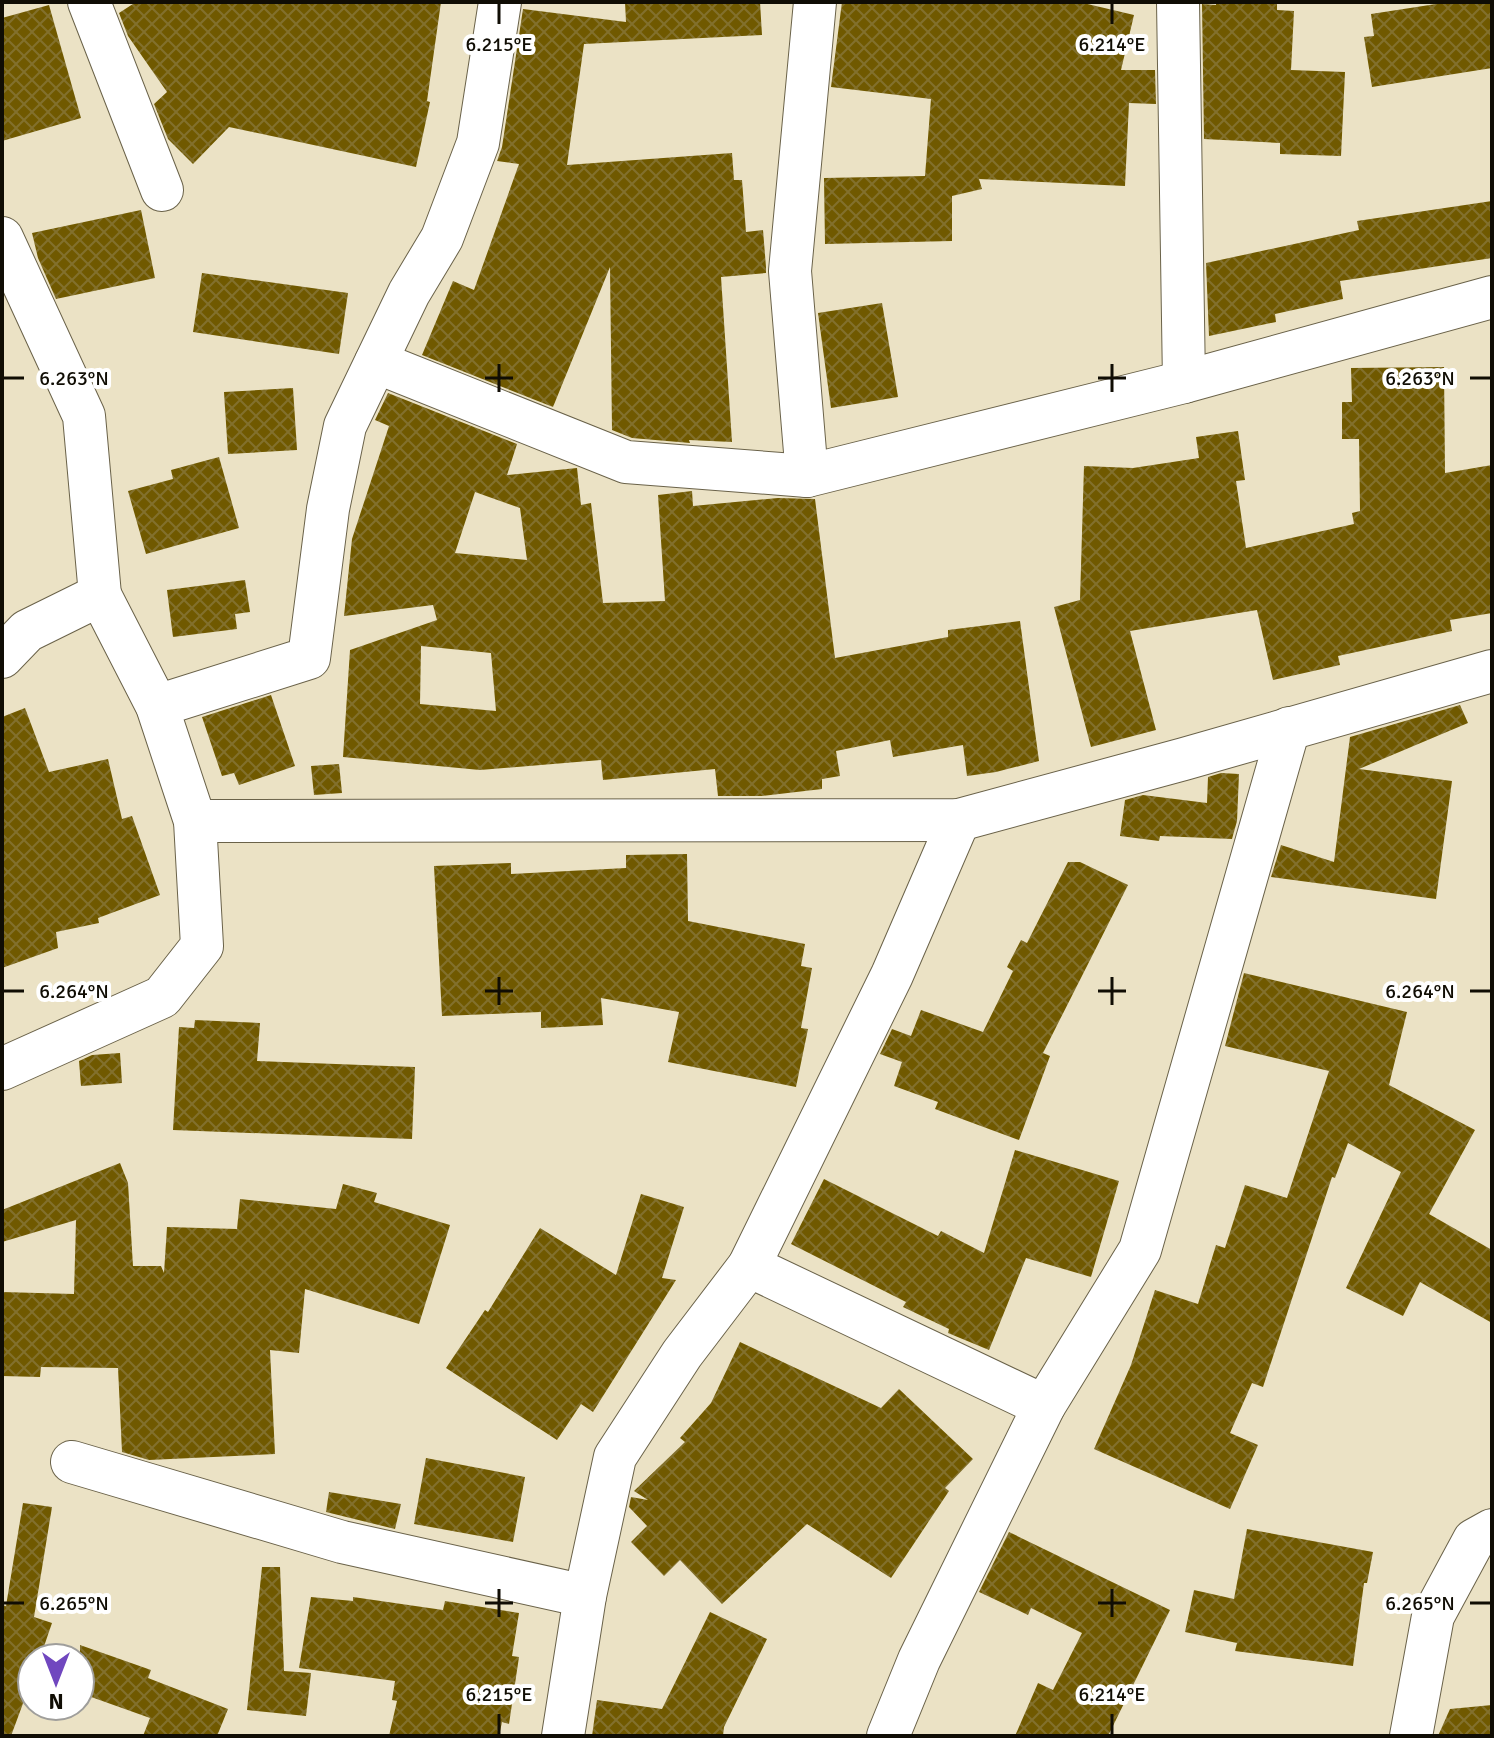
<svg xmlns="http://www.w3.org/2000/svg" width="1494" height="1738" font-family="Signika,sans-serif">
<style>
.building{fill:url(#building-cross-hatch);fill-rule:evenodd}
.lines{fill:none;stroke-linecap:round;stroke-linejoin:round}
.minor-casing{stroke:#6a6249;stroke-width:44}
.minor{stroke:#fff;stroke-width:42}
.ticks{fill:none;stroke:#100d04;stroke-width:3}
.ticks-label{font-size:20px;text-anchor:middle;fill:#100d04;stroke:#fff;stroke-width:8;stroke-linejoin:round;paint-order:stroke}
</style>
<defs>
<pattern id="building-cross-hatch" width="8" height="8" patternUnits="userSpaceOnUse" patternTransform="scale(2)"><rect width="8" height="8" fill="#705900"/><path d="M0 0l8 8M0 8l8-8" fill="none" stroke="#82702d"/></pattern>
</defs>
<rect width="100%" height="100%" fill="#ebe2c5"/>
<g class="building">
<path d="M136,2h305l-14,99 3,1 -14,65 -187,-40 -36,37 -25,-25 -14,-35 13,-12 -39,-56 -9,-23z"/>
<path d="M625,2h135l2,33 -178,9 -17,121 165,-12 2,27h8l4,52 17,-2 3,37v6l-45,4 11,165 -43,-2 1,3 -58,-5 -20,-8 -2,-163 -57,140 -131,-52 31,-74 21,9 45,-126 -22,-3 5,-14 21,-138 103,13z"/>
<path d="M842,2h237l55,13 -13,55h34l1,34 -27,-1 -4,83 -146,-7 3,10 -30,7v45l-127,3 -1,-66 101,-2 6,-77 -100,-12z"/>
<path d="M1216,2h61v8l17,1 -3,59 54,2 -4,84 -61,-2v-11l-76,-4 -2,-135 14,1z"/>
<path d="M1449,2h43v66l-120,19 -8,-50 10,-1 -3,-22z"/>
<path d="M49,5l32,113 -79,23v-123z"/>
<path d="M1492,201v57l-152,23 3,18 -68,15 1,8 -67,14 -3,-73 153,-33 -2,-9z"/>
<path d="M141,210l14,68 -99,21 -18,-41 -6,-25z"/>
<path d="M202,273l146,20 -9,61 -146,-22z"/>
<path d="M882,303l16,94 -67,11 -13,-95z"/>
<path d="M1444,367l1,106 47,-8v148l-42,7 2,11 -114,25 2,9 -67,15 -16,-70 -127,21 26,99 -65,17 -37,-140 26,-7 4,-134 49,2 66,-10 -3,-21 42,-6 7,49 -9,1 10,67 108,-24 -2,-11 8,-2 -1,-72h-17v-37h10l-1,-34z"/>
<path d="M293,388l4,62 -69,4 -4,-62z"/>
<path d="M388,393l129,51 -10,31 70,-7 4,37 10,-2 12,100 62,-2 -7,-106 34,-4 1,15 85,-8 37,1 20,159 113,-21v-7l72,-9 19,140 -43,11 -29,4 -4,-31 -70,12 -3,-17 -54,11 4,25 -18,3v10l-60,7h-44l-3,-27 -112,11 -2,-20 -121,10 -137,-13 7,-107 87,-30 -4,-15 -89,11 8,-77 37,-113 -14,-6zM475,492l45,16 7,52 -72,-7zM421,646l70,7 5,58 -76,-7z"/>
<path d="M219,457l20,71 -93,26 -18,-63 45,-12 -2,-9z"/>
<path d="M245,580l5,32 -15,2 2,15 -64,8 -6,-47z"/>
<path d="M271,695l24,71 -56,19 -5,-12 -12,3 -20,-59z"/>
<path d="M1460,705l8,18 -109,46 93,12 -16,118 -165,-22 10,-32 53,17 16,-125z"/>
<path d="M25,708l24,64 59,-13 14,60 10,-3 28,79 -62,23 1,5 -43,9 2,16 -56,20v-251z"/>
<path d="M339,764l3,29 -28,2 -3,-29z"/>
<path d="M1221,773l18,1 -2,47 -5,18 -72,-3 -1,5 -39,-5 5,-36 18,-5 64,8 1,-26z"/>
<path d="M687,854l1,67 117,23 -4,22 11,2 -11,60 7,1 -12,58 -128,-25 11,-50 -78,-14 2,27 -62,3v-16l-99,4 -8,-150 77,-3v11l115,-6v-13z"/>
<path d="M1068,862h12l48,23 -85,168 7,3 -31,84 -84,-31 3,-7 -44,-16 8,-24 -22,-8 12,-25 19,7 10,-26 62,22 30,-61 -6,-4 14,-27 6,3z"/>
<path d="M1244,973l163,39 -18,73 86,45 -46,84 63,36v73l-72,-41 -17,34 -57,-28 55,-116 -53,-29 -13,35 -3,-1 -69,210 -11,-4 -22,50 28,12 -28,64 -136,-60 37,-84 24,-75 43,14 18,-59 9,3 20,-63 42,13 42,-127 -104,-25z"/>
<path d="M195,1020l65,3 -3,38 158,6 -3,72 -239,-9 6,-103 15,1z"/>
<path d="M120,1053l2,30 -41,3 -2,-25 13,-6z"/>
<path d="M1015,1150l104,31 -28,96 -65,-19 -37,92 -41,-17 1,-4 -46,-22 3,-5 -115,-58 33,-65 114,57 3,-5 43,22z"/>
<path d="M120,1163l8,20 5,83h28l3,7 3,-46 70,2 3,-30 96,10 7,-25 34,9 -3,9 76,23 -31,99 -114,-35 -6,64 -29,-3 5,104 -126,6 -27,-8 -4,-84 -77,-1 -1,10 -38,-1v-84l72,2 2,-74 -74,22v-32z"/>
<path d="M641,1194l43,13 -22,71 14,2 -83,132 -12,-8 -24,36 -111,-72 39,-58 3,2 52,-84 76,47z"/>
<path d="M740,1342l141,66 18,-19 74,70 -28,29 4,3 -58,87 -84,-54 -85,80 -42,-44 -16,16 -33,-34 16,-16 -18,-19 2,-10 17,3 -14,-9 51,-49 -5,-4 31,-35z"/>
<path d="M426,1458l99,19 -12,65 -99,-18z"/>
<path d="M329,1492l72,12 -6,25 -69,-17z"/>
<path d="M23,1503l29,4 -18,110 18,6 -12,35h-8v21l-21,57h-9v-131l4,1z"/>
<path d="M1247,1529l126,23 -6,31h-3l-11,83 -118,-15 2,-8 -52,-11 9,-42 40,9z"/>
<path d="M1009,1532l161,78 -62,126h-93l23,-53 15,7 29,-57 -51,-25 -3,7 -49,-23z"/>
<path d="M262,1567h18l4,104 27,2 -5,43 -59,-6z"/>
<path d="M311,1597l42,4v-4l90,13 2,-9 74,12 -7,43 7,1 -10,67 -7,-2 -3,14h-110l8,-35 -5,-1 3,-19 -96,-13z"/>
<path d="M710,1612l57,27 -43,88 -1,9h-131l5,-36 65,9z"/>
<path d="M80,1645l71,25 -3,8 80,31 -11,27h-74l7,-18 -70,-25z"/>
<path d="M1492,1705v31h-54l12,-27z"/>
</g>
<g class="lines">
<defs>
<g id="minor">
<path d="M89,2l73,188"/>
<path d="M1178,2l6,380"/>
<path d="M2,238l82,178 16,179"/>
<path d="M376,362l250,100 181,14 377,-94 308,-85"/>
<path d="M807,476l-17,-205 25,-269"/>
<path d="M2,657l25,-26 73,-36 57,111 38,115 7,125 -40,51 -160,72"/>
<path d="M157,706l152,-48 19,-149 17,-83 64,-133 33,-55 36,-95 22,-141"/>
<path d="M195,821l764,-1 225,-61 308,-88"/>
<path d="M749,1266l295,140"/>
<path d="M72,1462l270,80 243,54"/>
<path d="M563,1736l22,-140 30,-139 67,-103 67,-88 143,-291 67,-155"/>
<path d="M888,1736l31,-76 125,-254 96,-156 149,-522"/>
<path d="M1411,1736l22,-120 41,-76 18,-10"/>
</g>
</defs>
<use href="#minor" class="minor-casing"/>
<use href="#minor" class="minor"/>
</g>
<path class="ticks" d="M499,4v20M1112,4v20M499,364v28M1112,364v28M4,378h20M485,378h28M1098,378h28M1470,378h20M499,977v28M1112,977v28M4,991h20M485,991h28M1098,991h28M1470,991h20M499,1589v28M1112,1589v28M4,1603h20M485,1603h28M1098,1603h28M1470,1603h20M499,1714v20M1112,1714v20"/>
<g class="ticks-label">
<text x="499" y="51">6.215°E</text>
<text x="1112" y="51">6.214°E</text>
<text x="1420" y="385">6.263°N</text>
<text x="74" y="385">6.263°N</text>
<text x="1420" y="998">6.264°N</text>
<text x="74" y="998">6.264°N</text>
<text x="1420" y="1610">6.265°N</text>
<text x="74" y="1610">6.265°N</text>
<text x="499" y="1701">6.215°E</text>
<text x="1112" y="1701">6.214°E</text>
</g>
<rect width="1494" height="1738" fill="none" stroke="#100d04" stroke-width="8"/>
<g transform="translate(56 1682) rotate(180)"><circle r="38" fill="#ffffff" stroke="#9f9e9b" stroke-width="2"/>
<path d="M0-6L14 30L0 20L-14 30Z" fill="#7047bf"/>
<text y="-12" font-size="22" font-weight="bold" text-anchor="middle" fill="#100d04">N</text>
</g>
</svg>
